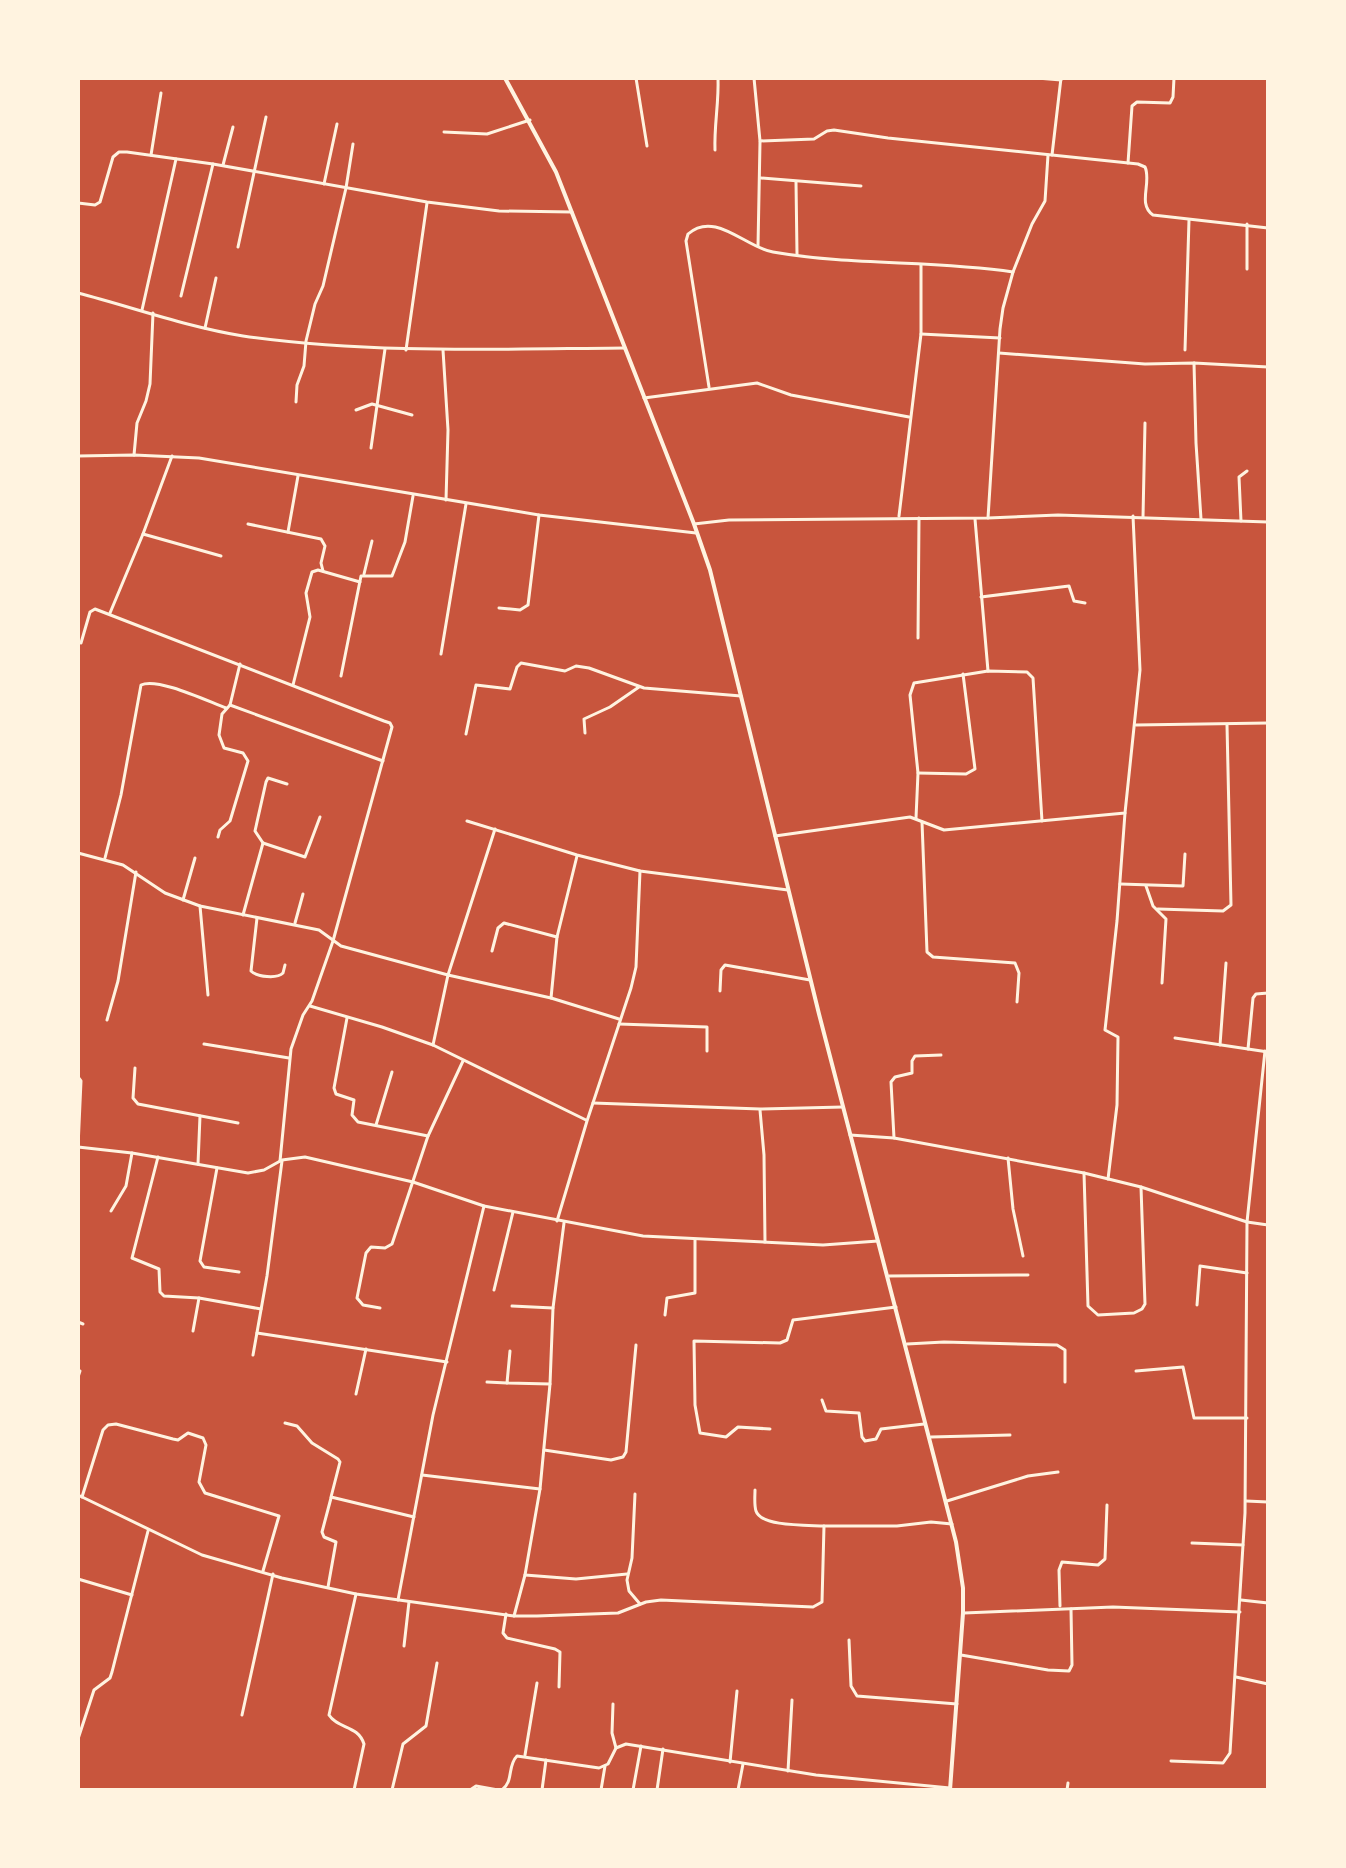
<svg xmlns="http://www.w3.org/2000/svg" width="1346" height="1868" font-family="'Alegreya Sans',sans-serif">
<style>
.lines{fill:none;stroke-linecap:round;stroke-linejoin:round}
.minor{stroke:#fff3e0;stroke-width:3}
.primary{stroke:#fff3e0;stroke-width:4}
</style>
<rect width="100%" height="100%" fill="#c8553d"/>
<g class="lines">
<g class="minor">
<path d="M636,78l11,68"/>
<path d="M754,78l6,63 54,-2 13,-8 7,-1 54,8 250,26 7,3c7,15 -8,37 8,48l115,13"/>
<path d="M1037,78l24,2"/>
<path d="M444,132l43,2 43,-14"/>
<path d="M715,150c-1,-25 4,-47 3,-72"/>
<path d="M151,155l10,-62"/>
<path d="M1052,155l9,-77"/>
<path d="M1128,163l4,-57 5,-4 33,1 3,-6 1,-19"/>
<path d="M223,165l10,-38"/>
<path d="M761,178l100,8"/>
<path d="M796,182l1,72"/>
<path d="M324,184l13,-60"/>
<path d="M78,203l17,2 5,-3 13,-45 6,-5h8l86,12 214,38 72,9 73,1"/>
<path d="M1247,224v45"/>
<path d="M758,246l2,-104"/>
<path d="M238,247l28,-130"/>
<path d="M1013,272l19,-48 13,-23 3,-46"/>
<path d="M78,293c54,14 109,34 165,43 126,18 254,13 382,12"/>
<path d="M181,296l32,-132"/>
<path d="M142,310l34,-151"/>
<path d="M205,328l11,-50"/>
<path d="M921,334l79,4"/>
<path d="M406,350l21,-147"/>
<path d="M443,350l5,80 -2,70"/>
<path d="M1185,350l4,-130"/>
<path d="M999,353l146,11 49,-1 74,4"/>
<path d="M1194,363l2,80 5,76"/>
<path d="M709,387l-23,-146 2,-7c27,-24 58,14 85,18 79,14 161,8 240,20l-10,36 -3,21 -12,189"/>
<path d="M644,398l113,-15 34,12 118,22"/>
<path d="M296,402l1,-17 7,-19 2,-25 9,-37 8,-18 23,-98 7,-44"/>
<path d="M356,410l16,-6 40,11"/>
<path d="M371,448l14,-99"/>
<path d="M134,455l3,-32 9,-22 4,-17 3,-71"/>
<path d="M78,456l56,-1 65,3 340,57 157,18"/>
<path d="M899,516l22,-182v-69"/>
<path d="M1143,517l2,-94"/>
<path d="M975,519l13,152"/>
<path d="M1241,521l-2,-44 8,-6"/>
<path d="M248,524l73,15 4,7 -4,17 2,8"/>
<path d="M694,524l35,-4 259,-2 70,-3 210,7"/>
<path d="M288,532l10,-56"/>
<path d="M143,534l78,22"/>
<path d="M364,574l8,-33"/>
<path d="M981,597l88,-11 5,15 11,2"/>
<path d="M499,608l21,2 8,-5 11,-90"/>
<path d="M110,613l33,-79 29,-78"/>
<path d="M918,638l1,-120"/>
<path d="M81,643l9,-31 5,-3 289,112 6,2 2,4 -59,214 -21,60 -9,14 -12,34 -11,112"/>
<path d="M441,654l25,-150"/>
<path d="M341,676l20,-100h31l13,-34 8,-46"/>
<path d="M293,685l17,-68 -4,-24 6,-21 6,-2 42,12"/>
<path d="M230,705l153,56"/>
<path d="M1136,725l132,-2"/>
<path d="M585,733l-1,-14 26,-12 29,-20"/>
<path d="M466,734l10,-49 34,4 7,-22 4,-4 44,8 11,-5 13,2 55,20 97,8"/>
<path d="M918,773l48,1 9,-5 -12,-95"/>
<path d="M916,818l2,-45 -8,-78 4,-12 74,-12 39,1 6,6 9,143"/>
<path d="M467,821l110,34 63,16 148,19"/>
<path d="M922,822l5,130 6,5 82,6 4,10 -2,29"/>
<path d="M775,836l135,-19 34,13 181,-17 15,-143 -7,-154"/>
<path d="M218,837l2,-7 10,-9 18,-60 -5,-8 -19,-5 -5,-13 3,-21 8,-9 10,-41"/>
<path d="M263,843l42,14 15,-40"/>
<path d="M78,853l45,12 42,28 35,13 119,24 22,16 107,29 47,-146"/>
<path d="M105,858l16,-63 20,-110c16,-8 66,16 85,23"/>
<path d="M1120,884l63,2 2,-32"/>
<path d="M1146,886l7,20 13,13 -4,64"/>
<path d="M183,900l12,-42"/>
<path d="M200,906l8,89"/>
<path d="M1158,909l65,2 8,-6 -4,-180"/>
<path d="M243,915l20,-72 -8,-12 11,-49 2,-4 19,6"/>
<path d="M257,918l-6,53c6,6 26,8 32,2l2,-8"/>
<path d="M295,923l8,-29"/>
<path d="M492,951l6,-23 6,-5 53,14"/>
<path d="M720,991l1,-21 4,-5 85,15"/>
<path d="M551,998l6,-61 20,-81"/>
<path d="M310,1006l72,21 51,18 153,75"/>
<path d="M347,1018l-13,70 2,6 18,6 -2,15 6,7 70,14"/>
<path d="M107,1020l11,-39 18,-109"/>
<path d="M619,1024l88,3v24"/>
<path d="M1175,1038l93,14"/>
<path d="M204,1044l85,14"/>
<path d="M433,1045l15,-70 103,23 68,21"/>
<path d="M1220,1045l6,-82"/>
<path d="M1248,1049l5,-51 3,-4 12,-1"/>
<path d="M135,1068l-2,30 5,6 100,19"/>
<path d="M78,1077l3,4 -3,66 54,6 116,20 16,-3 18,-10 23,-3 108,25 71,24 159,30 180,9 55,-4"/>
<path d="M593,1103l167,6 83,-2"/>
<path d="M760,1110l4,45 1,87"/>
<path d="M376,1125l16,-53"/>
<path d="M850,1135l44,3 190,35 57,14 106,35 21,3"/>
<path d="M894,1138l-3,-56 4,-5 17,-4v-12l3,-5 26,-1"/>
<path d="M158,1157l-26,101 27,11 1,23 4,4 35,2 62,11"/>
<path d="M1008,1158l5,51 10,47"/>
<path d="M198,1164l2,-48"/>
<path d="M217,1168l-17,93 4,6 35,5"/>
<path d="M1084,1173l4,133 10,9 36,-2 8,-4 3,-5 -4,-117"/>
<path d="M1108,1179l9,-74 1,-68 -13,-7 12,-109 8,-108"/>
<path d="M111,1211l15,-25 6,-33"/>
<path d="M557,1221l30,-100 44,-133 5,-21 4,-96"/>
<path d="M889,1276l139,-1"/>
<path d="M494,1290l19,-78"/>
<path d="M1197,1305l3,-39 47,7"/>
<path d="M512,1306l41,2"/>
<path d="M380,1308l-17,-3 -6,-7 9,-45 5,-6 14,1 7,-4 36,-108 35,-75"/>
<path d="M665,1315l2,-17 28,-5v-53"/>
<path d="M78,1322l5,2"/>
<path d="M193,1331l6,-33"/>
<path d="M257,1333l190,29"/>
<path d="M907,1344l37,-2 113,3 8,5v32"/>
<path d="M510,1351l-3,32 43,1"/>
<path d="M253,1355l14,-79 15,-115"/>
<path d="M1136,1371l47,-4 11,51h53"/>
<path d="M78,1377l2,-6"/>
<path d="M487,1382l20,1"/>
<path d="M356,1394l10,-45"/>
<path d="M822,1400l4,11 33,2 3,24 3,4 11,-2 5,-10 43,-5"/>
<path d="M285,1423l12,3 15,17 26,16 2,3 -9,35 83,20"/>
<path d="M770,1429l-32,-2 -12,10 -26,-4 -5,-28 -1,-64 86,2 7,-3 6,-20 103,-13"/>
<path d="M931,1437l79,-2"/>
<path d="M544,1450l67,10 12,-3 3,-5 10,-107"/>
<path d="M422,1475l118,14"/>
<path d="M755,1490c0,6 -1,15 1,21 5,16 53,14 68,15"/>
<path d="M635,1494l-3,64 -5,22 2,11 11,13"/>
<path d="M78,1495l124,60 80,23 74,16 158,22h23l81,-3 28,-11 15,-2 152,7 9,-5 2,-76h73l34,-4 21,2"/>
<path d="M82,1497l21,-67 5,-5 8,-1 57,15 5,1 10,-7 15,5 3,7 -7,37 6,11 74,23 -16,55"/>
<path d="M947,1501l81,-25 30,-4"/>
<path d="M1246,1501l22,1"/>
<path d="M1192,1543l51,2"/>
<path d="M525,1575l51,4 51,-5"/>
<path d="M78,1579l54,16"/>
<path d="M328,1587l8,-45 -12,-5 -2,-5 9,-34"/>
<path d="M398,1600l35,-185 51,-209"/>
<path d="M1241,1600l27,3"/>
<path d="M1060,1606l-1,-36 3,-8 36,3 7,-6 2,-54"/>
<path d="M964,1613l149,-6 127,5"/>
<path d="M506,1614l-3,19 4,5 48,11 5,3 -1,35"/>
<path d="M514,1616l11,-41 15,-86 10,-105 3,-76 11,-85"/>
<path d="M849,1640l2,46 6,10 100,8"/>
<path d="M404,1646l5,-44"/>
<path d="M961,1655l87,15 21,1 3,-6 -1,-56"/>
<path d="M1236,1677l32,7"/>
<path d="M613,1704l-1,29 4,15"/>
<path d="M242,1715l31,-141"/>
<path d="M78,1739l16,-49 16,-12 2,-6 36,-141"/>
<path d="M525,1755l12,-72"/>
<path d="M1171,1761l52,2 7,-10 15,-240 2,-291 18,-171"/>
<path d="M730,1762l7,-71"/>
<path d="M788,1771l4,-71"/>
<path d="M354,1790l10,-46c-6,-19 -26,-15 -35,-29l27,-121"/>
<path d="M392,1790l11,-46 23,-18 11,-63"/>
<path d="M470,1790l6,-4 22,4"/>
<path d="M502,1790c12,-9 5,-24 15,-34l82,12 9,-4 8,-16 10,-4 190,31 134,13"/>
<path d="M542,1790l4,-30"/>
<path d="M601,1790l4,-24"/>
<path d="M633,1790l8,-44"/>
<path d="M657,1790l6,-41"/>
<path d="M738,1790l5,-26"/>
<path d="M1067,1790l1,-7"/>
</g>
<path class="primary" d="M505,78l51,94 138,352 16,46 109,444 137,528 7,46v25l-13,177"/>
</g>
<rect width="1346" height="1868" fill="none" stroke="#fff3e0" stroke-width="160"/>
</svg>
